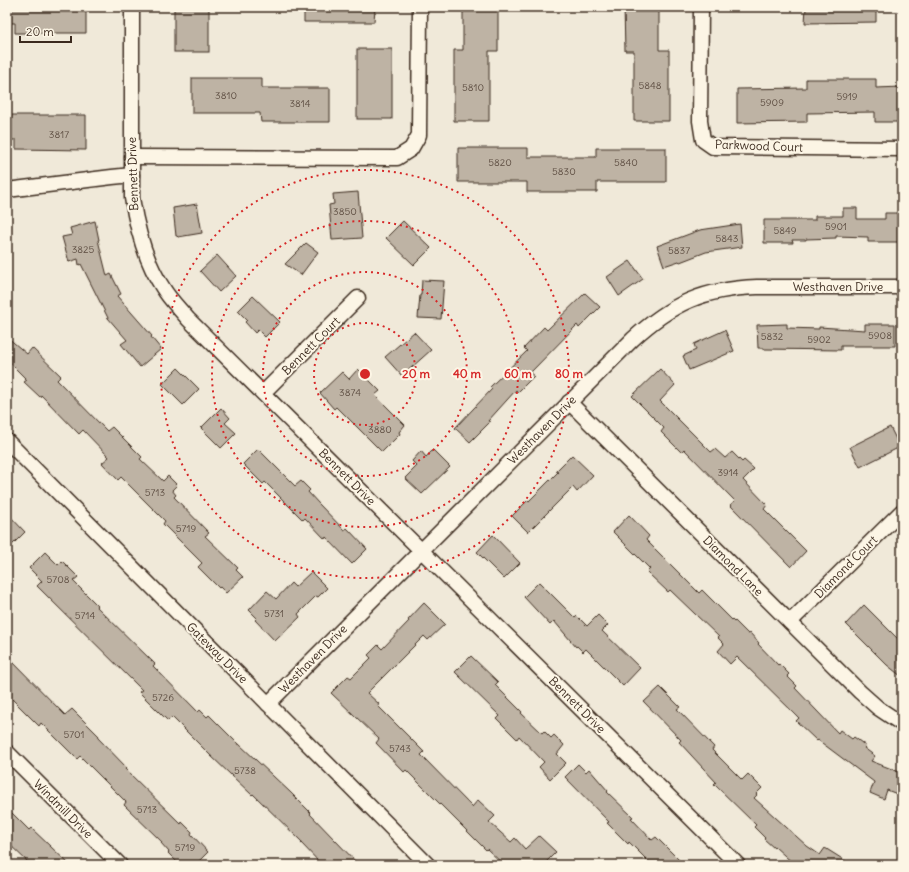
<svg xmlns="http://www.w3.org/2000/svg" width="909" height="872" font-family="Delius,sans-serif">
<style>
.building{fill:#beb3a4;stroke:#3b2a1e}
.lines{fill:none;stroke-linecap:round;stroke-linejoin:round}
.street-casing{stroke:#3b2a1e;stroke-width:17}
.street{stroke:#fcf5e5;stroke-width:14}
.ring{fill:none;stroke:#d62828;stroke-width:2;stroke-dasharray:2 4}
.labels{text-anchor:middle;stroke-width:4;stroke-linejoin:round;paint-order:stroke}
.number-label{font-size:10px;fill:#5c4c40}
.street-label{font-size:12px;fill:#3b2a1e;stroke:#fcf5e5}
.centre{fill:#d62828;stroke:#fcf5e5;stroke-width:2}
.ring-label{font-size:12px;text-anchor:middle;font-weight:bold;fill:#d62828;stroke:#fcf5e5;stroke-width:4;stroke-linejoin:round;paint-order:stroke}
</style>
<rect width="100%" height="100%" fill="#f0e9d9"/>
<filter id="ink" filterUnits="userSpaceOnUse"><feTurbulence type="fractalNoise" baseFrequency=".025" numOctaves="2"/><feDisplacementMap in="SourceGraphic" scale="8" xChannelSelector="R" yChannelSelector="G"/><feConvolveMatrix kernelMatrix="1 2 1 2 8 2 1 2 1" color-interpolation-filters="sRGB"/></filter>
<g filter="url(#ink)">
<g class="building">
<path d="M7,7h79v26h-71v-10h-8z"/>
<rect x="174" y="7" width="35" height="45"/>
<path d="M304,7h71l-1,15h-70z"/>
<path d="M463,7h35v44h-9v70h-35v-71h9z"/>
<path d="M624,7h35v43h10v71h-35v-70h-9z"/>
<path d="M806,7h70v15l-71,1z"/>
<rect x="357" y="49" width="35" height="70"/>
<path d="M192,78h70v10h68v34h-69l-1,-9h-68z"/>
<path d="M806,79h70v9l26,-1v35h-27v-10l-68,1v9l-70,1v-34l69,-1z"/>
<path d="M7,115h79v35l-70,-1v-9h-9z"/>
<path d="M458,148h70v9h68v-9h70v34h-69v10h-70v-10h-69z"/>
<path d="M358,192l4,46 -30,2 -3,-35 5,-1 -1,-10z"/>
<path d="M197,204l5,29 -24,4 -1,-1h-1l-3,-28z"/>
<path d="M843,208h14v11h28v-6h17v29h-34v-5l-32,-1v2l-30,1v1h-14l1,3h-29v-23h51v-4h28z"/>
<path d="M95,221l4,19h-1l9,36 4,-2 10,20 -4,2 35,40 -1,1 10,12 -21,18 -19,-23 6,-4 -19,-22 -27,-54 -2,1 -1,-6 -9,3 -7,-25 10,-2 -2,-7z"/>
<path d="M403,221l28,27 -17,17 -28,-27z"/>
<path d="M740,224l2,23 -36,5 -26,10 -1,-1 -15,5 -7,-20 43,-16z"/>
<path d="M306,243l12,9 -17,23 -16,-11z"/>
<path d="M217,255l19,21 -17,16 -19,-21z"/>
<path d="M630,261l13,18 -24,17 -12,-19z"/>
<path d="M422,280l22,1 -3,38 -23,-1 2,-23h1z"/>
<path d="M585,293l15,14 -21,21 -2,-3 -47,48 4,3 -16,16 -2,-2 -28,31 2,1 -20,20 -15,-14 37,-39 -2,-2 37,-36 -3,-3 20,-21 3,3z"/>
<path d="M253,296l27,26 -15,15 -7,-7 -3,3 -10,-11 2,-2 -9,-9z"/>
<path d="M787,324v4l32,1v-2l46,3v-6h30v22h-54v4l-77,-1v-1h-6l-1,-23z"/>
<path d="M725,330l9,21 -45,19 -6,-14 13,-6 -2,-6z"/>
<path d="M414,332l17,18 -29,26 -17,-19z"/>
<path d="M7,337l20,17 5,-6 29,28 -4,4 50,51 5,-4 30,30 -2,2 23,22 5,-5 9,9 -5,5 4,5 -2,2 35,36 -4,3 33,32 -2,2 7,7 -17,16 -6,-6 -1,1 -21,-21 4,-4 -39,-39 2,-3 -44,-44 -3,3 -16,-17 7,-6 -26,-27 -4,4 -38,-39 -1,2 -16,-15 3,-2 -20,-20z"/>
<path d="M178,368l21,21 -16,16 -21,-21z"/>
<path d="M358,369l22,22 -5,4 30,30 -6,7 1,2 -18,18 -40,-40v1l-6,-6 -2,2 -14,-16 22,-21 7,7z"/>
<path d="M660,369l15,16 -15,16 51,51 4,-3 10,9 7,-6 10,10 2,-2 10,9 -11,11 24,25 -3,4 42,42 -15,16 -61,-62 5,-4 -51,-52 -3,3 -20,-20 3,-4 -32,-32z"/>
<path d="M221,408l9,10 -5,5 11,10 -15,15 -20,-20z"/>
<path d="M890,427l10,20 -40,20 -10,-20z"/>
<path d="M258,449l37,37 6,-5 9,9 -2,2 11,12 25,26 3,-2 20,21 -15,15 -26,-27 -1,2 -20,-21 -2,2 -38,-38 -2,2 -20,-20z"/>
<path d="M433,450l17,17 -28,27 -17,-16 12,-12 -5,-5 9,-10 5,6z"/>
<path d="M572,455l21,20 -16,17 -4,-5 -45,45 -16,-16 16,-16 1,1 29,-29 -2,-1z"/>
<path d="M7,513l18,19 -18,18z"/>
<path d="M629,515l20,21 -3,4 53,53 3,-3 32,32 1,-1 13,13 2,-1 9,10 -1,1 20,21 1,-1 10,10 -2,2 10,10 -2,2 43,45 2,-3 12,9 2,-2 12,9 -2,2 11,8 -4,5 31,12v23l-15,-6 -3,9 -14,-6 4,-11 -56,-42 -1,1 -21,-20 3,-3 -62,-61 -7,7 -12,-13 6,-7 -6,-6 1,-1 -49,-47 -2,2 -19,-18 -2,-2 3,-3 -37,-37z"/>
<path d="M493,535l27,28 -16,16 -27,-27z"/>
<path d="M45,552l13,13 4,-4 16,16 -5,4 24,24 -1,1 59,58 -2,2 45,46 2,-2 7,7 2,-2 29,29h1l51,48 21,21 -1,1 49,51h-37l-21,-22 1,-1 -49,-48 -1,1 -42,-40 -38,-38 -4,4 -29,-29 3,-2 -105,-104 5,-5 -13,-13z"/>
<path d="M311,572l16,16 -9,9 -2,-1 -18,18 2,3 -25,24 -20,-21 2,-2 -8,-8 18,-19 9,8 15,-16 4,4z"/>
<path d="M539,582l36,36 2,-2 10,10 11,-11 10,10 -6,6 38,37 -17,18 -37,-37 -3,3 -6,-6 -1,1 -22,-26 -4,4 -26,-28z"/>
<path d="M424,603l21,21 -17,16 -4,-4 -57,57 12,11 -1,2 46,46 -3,3 51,52 6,-7 17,16 -6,6 22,20 4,-4 10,11 14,-13 17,16 -13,13h-39l-17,-16 -1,1 -80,-80 -2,2 -28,-29 3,-4 -48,-46 17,-17 3,2 20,-20 -3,-3 10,-10 4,4 27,-28 -1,-1z"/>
<path d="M864,605l38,38v34l-15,-12 -41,-41z"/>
<path d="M7,656l58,59 7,-6 27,27 -1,2 29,30 -2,1 56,55 1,-2 10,10 -1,2 17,18 -13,13h-15l-12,-12 1,-1 -8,-9 1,-1 -38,-37 2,-3 -46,-46 -3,3 -36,-36 -2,3 -32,-32z"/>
<path d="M471,656l27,26 -3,3 27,27 -1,1 21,20 2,-2 7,7 3,-3 10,10 -7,9 9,9 -16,16 -11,-12 5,-5 -25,-26 -2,3 -20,-20 3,-3 -45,-44z"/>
<path d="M660,687l20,20 -3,2 37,38 -2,3 30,30 6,-6 14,14 -6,6 1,1 -3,3 53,48 13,9 5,-7 27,17h-57l-20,-18 -1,1 -10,-9 1,-1 -11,-11 2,-2 -42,-41 2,-2 -37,-40 2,-2 -37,-38z"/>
<path d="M578,764l8,8 3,-3 19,22 -1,1 26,25 -2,1 21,22 4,-3 28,28h-32l-23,-23 -1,2 -21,-21 2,-1 -44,-45z"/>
<path d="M7,808l22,22 2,-2 39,37h-39l-24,-23z"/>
</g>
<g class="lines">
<defs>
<g id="street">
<path d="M132,7v191c5,32 13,63 31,90 7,12 17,21 25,31l550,546"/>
<path d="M701,7l-1,114 3,19 10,7 189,2"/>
<path d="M132,157l265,1 14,-9 8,-14 1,-128"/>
<path d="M7,190l105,-13 20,-2"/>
<path d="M263,393l95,-95"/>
<path d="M569,402l291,290 18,16 24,16"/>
<path d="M7,441l421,424"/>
<path d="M790,622l112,-111"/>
<path d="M268,704l365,-365c39,-36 71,-50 124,-52h145"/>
<path d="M7,752l113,113"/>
</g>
</defs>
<use href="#street" class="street-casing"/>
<use href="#street" class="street"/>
</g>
</g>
<g class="ring">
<circle cx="365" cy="374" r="51"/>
<circle cx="365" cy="374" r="102"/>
<circle cx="365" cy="374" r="153"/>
<circle cx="365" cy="374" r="204"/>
</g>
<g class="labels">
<g class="number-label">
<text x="650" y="89">5848</text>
<text x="473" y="91">5810</text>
<text x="226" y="99">3810</text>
<text x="847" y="100">5919</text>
<text x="772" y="106">5909</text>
<text x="300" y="107">3814</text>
<text x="59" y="138">3817</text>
<text x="500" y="166">5820</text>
<text x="626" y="166">5840</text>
<text x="564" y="175">5830</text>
<text x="345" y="215">3850</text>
<text x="836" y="230">5901</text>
<text x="785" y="234">5849</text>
<text x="727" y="242">5843</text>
<text x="83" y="253">3825</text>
<text x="679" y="254">5837</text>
<text x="880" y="339">5908</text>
<text x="772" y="340">5832</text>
<text x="819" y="343">5902</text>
<text x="350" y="396">3874</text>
<text x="380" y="433">3880</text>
<text x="728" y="476">3914</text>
<text x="155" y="496">5713</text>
<text x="186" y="532">5719</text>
<text x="58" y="583">5708</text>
<text x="274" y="617">5731</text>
<text x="85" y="619">5714</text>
<text x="163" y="701">5726</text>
<text x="74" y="738">5701</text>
<text x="400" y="752">5743</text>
<text x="245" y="774">5738</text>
<text x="147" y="813">5713</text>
<text x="185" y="851">5719</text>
</g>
<g class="street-label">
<text transform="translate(759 146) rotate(2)" y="4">Parkwood Court</text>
<text transform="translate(133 174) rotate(-92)" y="4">Bennett Drive</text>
<text x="838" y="291">Westhaven Drive</text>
<text transform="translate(311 346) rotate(-45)" y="4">Bennett Court</text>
<text transform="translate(542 430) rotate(-45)" y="4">Westhaven Drive</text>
<text transform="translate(347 477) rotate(45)" y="4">Bennett Drive</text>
<text transform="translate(733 566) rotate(45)" y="4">Diamond Lane</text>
<text transform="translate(846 567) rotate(-45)" y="4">Diamond Court</text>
<text transform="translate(217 653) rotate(45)" y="4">Gateway Drive</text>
<text transform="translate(313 659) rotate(-45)" y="4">Westhaven Drive</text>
<text transform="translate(577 705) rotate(45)" y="4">Bennett Drive</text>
<text transform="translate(63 809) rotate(45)" y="4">Windmill Drive</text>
</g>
</g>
<circle cx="365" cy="374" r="6" class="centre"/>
<g class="ring-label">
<text x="416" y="378">20 m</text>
<text x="467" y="378">40 m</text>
<text x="518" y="378">60 m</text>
<text x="569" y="378">80 m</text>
</g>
<rect width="909" height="872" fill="none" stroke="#fcf5e5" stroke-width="24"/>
<rect x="12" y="12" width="885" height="848" fill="none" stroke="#3b2a1e" stroke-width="1.5" filter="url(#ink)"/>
<path d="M20 36v6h51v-6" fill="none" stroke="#3b2a1e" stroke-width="2"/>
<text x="26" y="36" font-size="12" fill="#3b2a1e" stroke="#fcf5e5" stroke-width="3" paint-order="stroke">20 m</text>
</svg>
